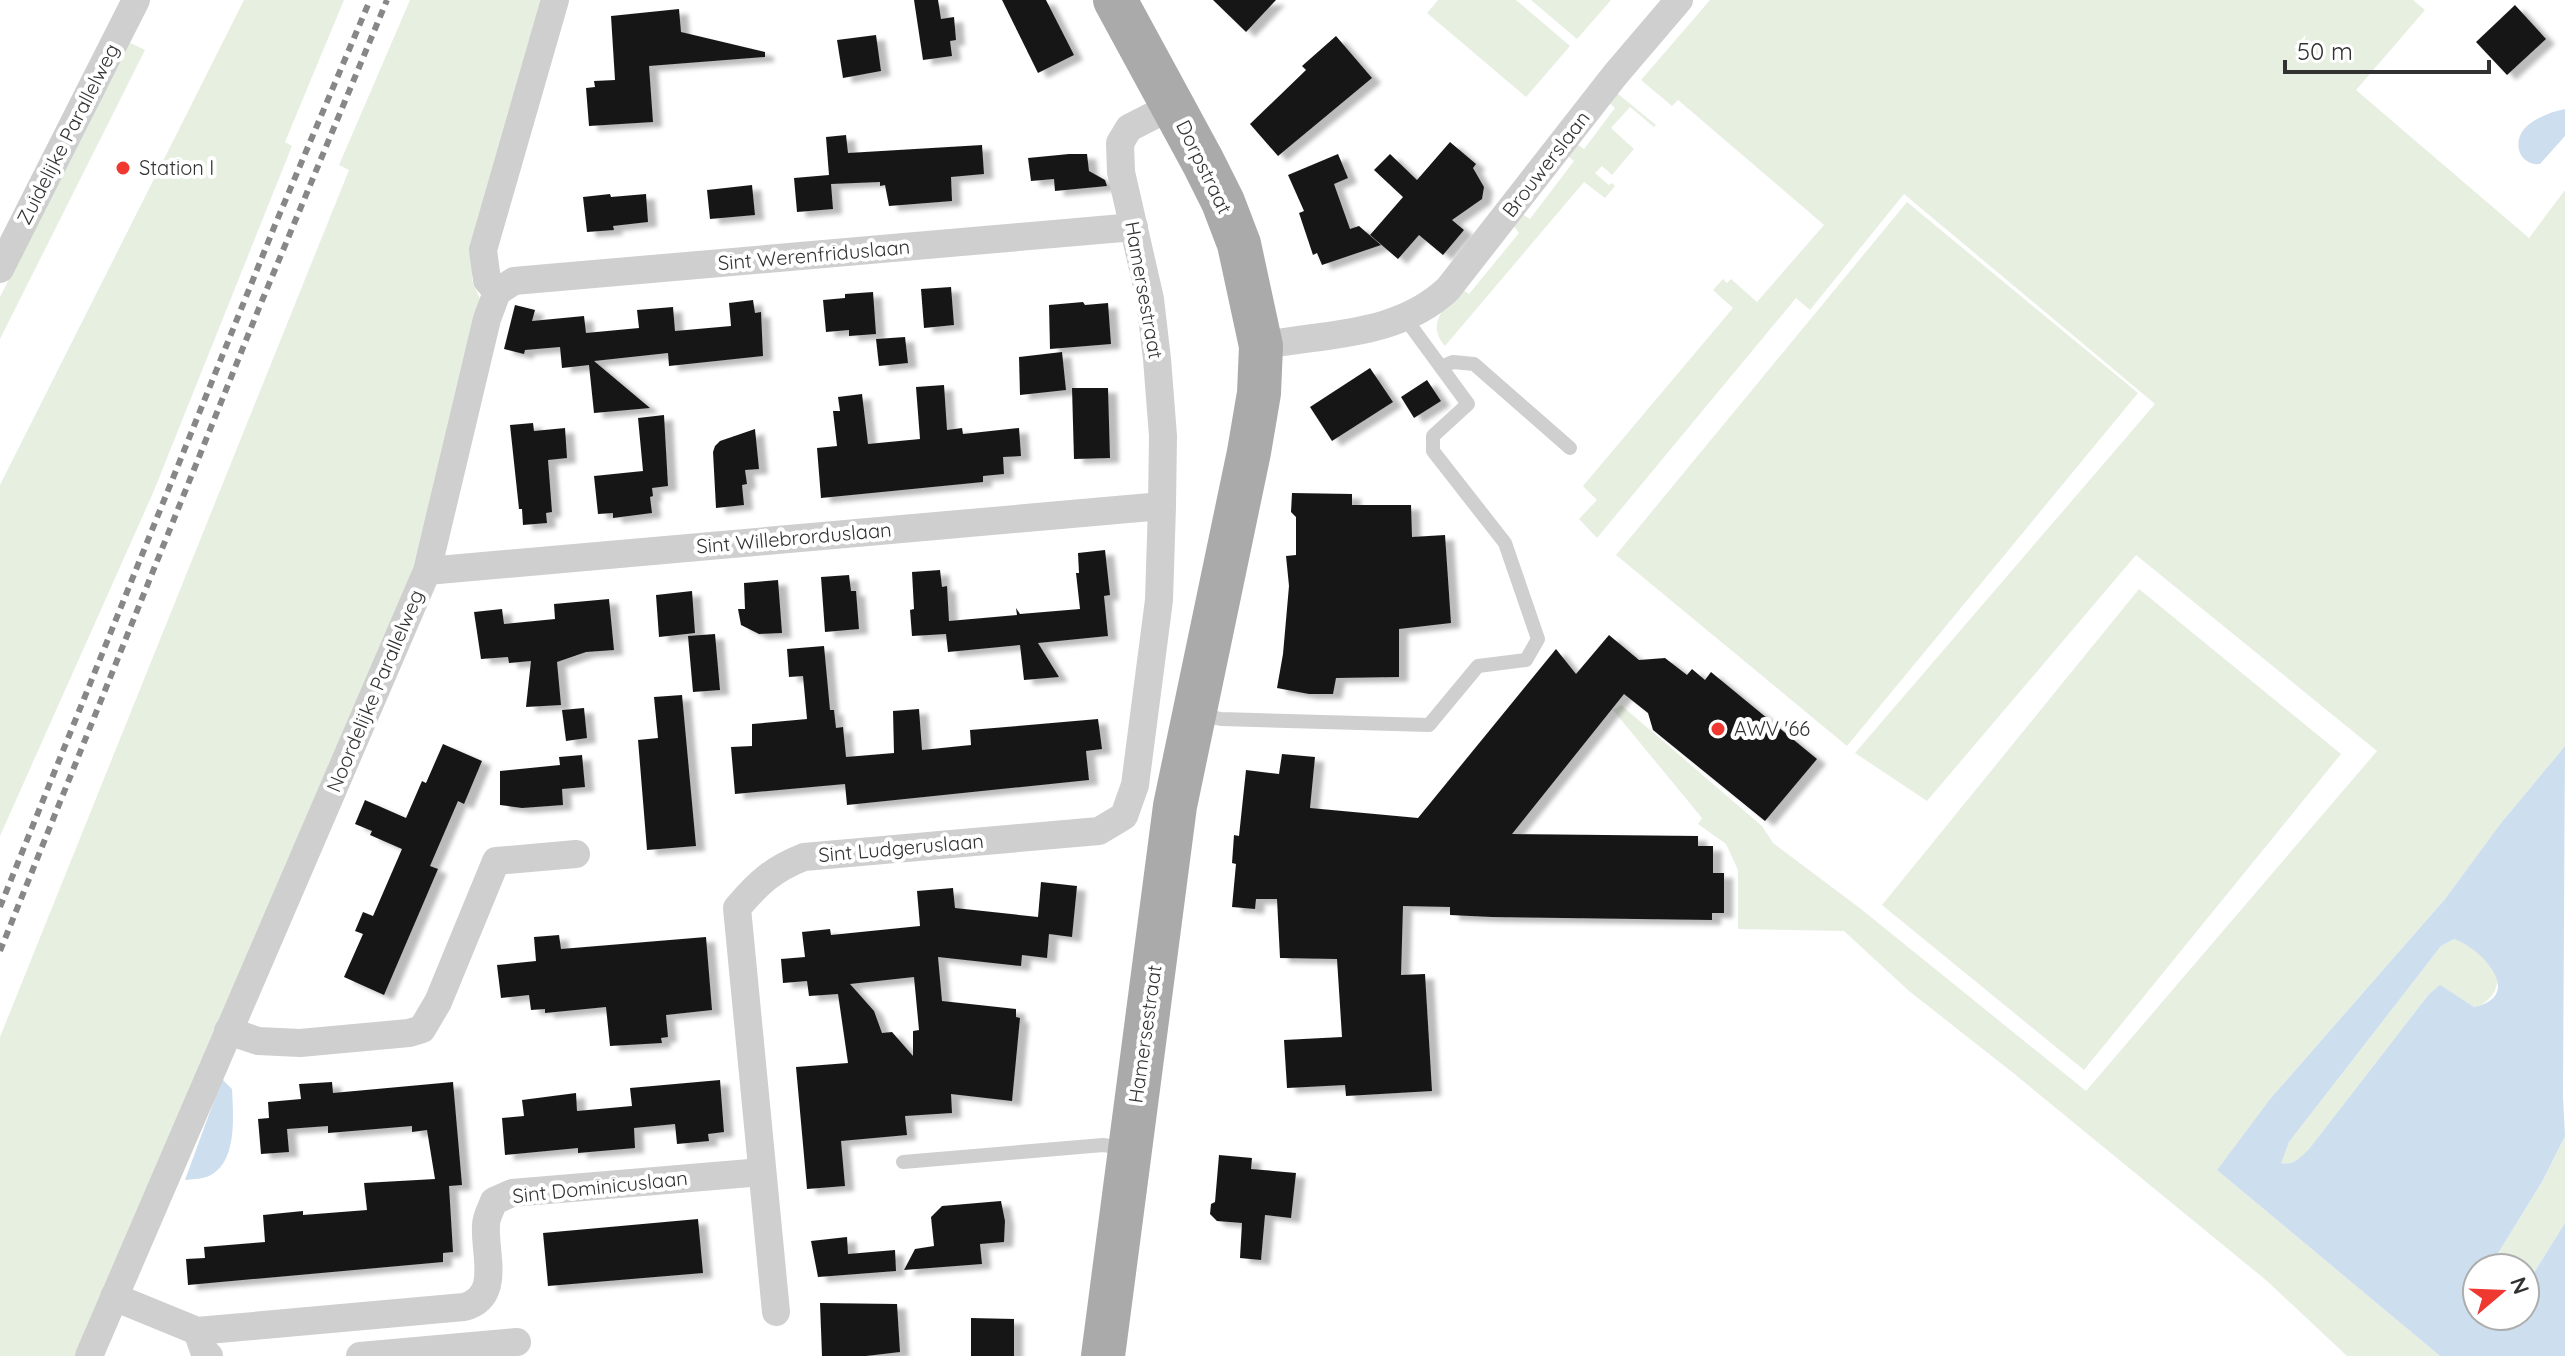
<svg xmlns="http://www.w3.org/2000/svg" width="2565" height="1356" font-family="Quicksand,sans-serif">
<style>
.green{fill:#e7efe1}
.water{fill:#cddeef;fill-rule:evenodd}
.building{fill:#191919;fill-rule:evenodd;filter:url(#shadow)}
.lines{fill:none;stroke-linecap:round;stroke-linejoin:round}
.lane{stroke:#cfcfcf;stroke-width:14}
.street{stroke:#cfcfcf;stroke-width:28}
.primary{stroke:#aaa;stroke-width:44}
.rail{stroke:#878787;stroke-width:6;stroke-dasharray:8 6;stroke-linecap:butt}
.poi-dot{fill:#ee3830;stroke:#fff;stroke-width:3}
.labels{text-anchor:middle;stroke-width:8;stroke-linejoin:round;paint-order:stroke}
.street-label{font-size:20px;fill:#323232;stroke:#fff}
.poi-label{font-size:20px;fill:#323232;stroke:#fff;text-anchor:start}
</style>
<defs>
<filter id="shadow"><feDropShadow dx="9" dy="5" stdDeviation="2" flood-color="#0004"/></filter>
</defs>
<rect width="100%" height="100%" fill="#fff"/>
<g class="green">
<path d="M244,0h100l-59,142 7,4 -139,347 -153,343v-351z"/>
<path d="M410,0h135l-73,261v19l8,19 -63,257 -10,31 -227,531 -105,238h-75v-319l349,-867 -10,-5z"/>
<path d="M1438,0h78l54,46 -44,51 -99,-84z"/>
<path d="M1531,0h80l-34,39z"/>
<path d="M1710,0h703l12,10 -69,80 173,148 36,-48v556l-64,77 -56,76 -175,200 -53,71 223,186h-93l-80,-75 -255,-209 -103,-81 -65,-60 -106,-2v-59l-12,-26 -28,-20 4,-6 -89,-108 8,-5 141,121 11,17 88,66 225,182 291,-340 -241,-196 -209,246 -72,-48 300,-349 -251,-210 -94,116 -14,-12 -199,240 -18,-19 18,-19 -14,-14 150,-178 -20,-18 10,-11 4,4 4,-4 26,23 67,-77 -146,-125 -6,6 -31,-26z"/>
<path d="M128,42l17,8 -145,289v-42z"/>
<path d="M1617,93l39,32 -2,2 -24,-20 -19,21 23,21 -22,26 -10,-9 -7,7 14,12 3,-2 3,3 -10,12 -21,-16 -139,164c-20,-22 1,-41 17,-57l7,5 50,-61 -6,-8 9,-11 8,5 44,-58 -7,-6 10,-11 7,5 31,-41 -7,-6z"/>
<path d="M1907,202l231,191 -291,353 -231,-191z"/>
<path d="M2139,589l202,165 -257,316 -202,-165z"/>
<path d="M2454,939c13,5 28,14 37,25 14,17 2,39 -17,43l-34,-21 -11,8 -120,155c-8,9 -16,17 -29,14l9,-21 152,-196z"/>
<path d="M2565,1136v87l-40,64v-19h-36l54,-88z"/>
</g>
<g class="water">
<path d="M2565,109v27l-25,28c-20,2 -28,-20 -16,-35 10,-11 27,-17 41,-20z"/>
<path d="M2565,746l-2,350 2,40 -22,44 -54,88h-12v48h48v-29l40,-64v133h-125l-223,-186 53,-71 175,-200 56,-76zM2454,939c29,10 71,57 20,68l-34,-22 -11,9 -120,155c-8,8 -16,17 -28,14l8,-21 152,-196z"/>
<path d="M222,1079l10,10c1,25 6,71 -21,86 -6,4 -18,4 -26,5z"/>
</g>
<g class="building">
<path d="M914,0h24l3,19 13,-2 2,23 -6,1 2,15 -29,4z"/>
<path d="M1002,0h44l28,55 -36,18z"/>
<path d="M1213,0h63l-30,32z"/>
<path d="M2515,5l31,34 -39,36 -31,-33z"/>
<path d="M679,9l2,23 84,20v5l-116,9 4,56 -64,4 -3,-38 9,-1 -1,-6 21,-1 -4,-64z"/>
<path d="M876,35l5,36 -38,7 -6,-38z"/>
<path d="M1336,36l36,42 -94,78 -28,-32 56,-54 -4,-4z"/>
<path d="M846,135l2,18 134,-8 2,29 -33,3 1,24 -63,5 -4,-21 -5,1v-4l-49,2 2,25 -36,3 -3,-34 35,-3 -3,-38z"/>
<path d="M1450,142l26,22 -3,4 11,19 -2,12 -30,21 12,10 -21,25 -24,-20 -21,24 -28,-24 33,-38 -29,-27 16,-16 27,26z"/>
<path d="M1069,154h18l2,17 16,9 2,6 -52,5 -1,-12 -23,2 -3,-23z"/>
<path d="M1338,154l10,24 -14,6 16,45 9,-3 22,19 -59,20 -5,-12 -4,2 -14,-42 5,-2 -16,-36z"/>
<path d="M752,185l3,30 -45,4 -3,-29z"/>
<path d="M610,194l1,3 35,-3 2,28 -35,4 1,4 -27,2 -4,-35z"/>
<path d="M951,287l3,38 -30,3 -3,-39z"/>
<path d="M873,292l3,42 -27,2v-6l-23,2 -3,-32 22,-2v-4z"/>
<path d="M753,300l2,13 6,-1 2,44 -94,10 -1,-13 -74,8 56,47 -56,5 -5,-48 -27,3 -2,-21 -35,3 -1,4 -20,-5 11,-44 20,5 -3,11 52,-5 2,17 53,-5 -2,-18 36,-3 2,24 56,-5 -2,-23z"/>
<path d="M1083,302l2,3 23,-2 3,41 -61,5 -1,-44z"/>
<path d="M905,337l3,26 -29,3 -3,-27z"/>
<path d="M1062,352l4,38 -46,5 -1,-38z"/>
<path d="M1370,368l23,34 -61,39 -22,-34z"/>
<path d="M1427,380l14,21 -27,17 -13,-21z"/>
<path d="M944,385l3,45 15,-2 1,6 56,-6 2,28 -18,1 1,17 -21,2v6l-162,16 -4,-50 20,-2 -4,-35h7l-2,-14 24,-3 6,50 52,-5 -4,-52z"/>
<path d="M1072,388h36l2,70 -36,1z"/>
<path d="M664,415l4,71 -16,2 1,8 -3,1 2,16 -39,5v-5l-15,1 -4,-38 49,-5 -5,-53z"/>
<path d="M533,423l1,8 31,-3 2,30 -19,2 4,52 -6,1 1,10 -24,2 -1,-16h-3l-9,-84z"/>
<path d="M755,429l4,40 -14,1 2,14 -5,1 2,20 -28,3 -3,-56 2,-6 5,-5z"/>
<path d="M1292,493l60,1v11h59l1,32 33,-2 6,88 -52,6v48l-63,1 -3,16h-24l-32,-6 6,-34 6,-68 -3,-30 10,-1v-38l-5,-5z"/>
<path d="M1105,550l5,45 -6,1 4,40 -70,7 21,34 -35,3 -4,-35 -72,7 -2,-18 -34,2 -2,-26 4,-1 -2,-37 28,-2 2,17 5,-1 2,35 68,-6 -1,-7 4,6 60,-5 -4,-36h3l-1,-20z"/>
<path d="M849,575l2,16h5l3,38 -34,3 -4,-55z"/>
<path d="M778,580l4,53 -23,1 -18,-9 -3,-16h7l-1,-26z"/>
<path d="M692,591l3,42 -36,4 -3,-42z"/>
<path d="M609,599l5,51 -28,2 -29,10 4,43 -35,2 5,-46 -22,2 -1,-6 -27,2 -7,-47 28,-3 2,15 51,-5 -1,-15z"/>
<path d="M715,634l5,56 -27,2 -5,-56z"/>
<path d="M1609,635l30,25 26,-2 22,17 5,-6 13,11 6,-8 106,87 -52,62 -112,-91 -5,-17 -24,-19 -112,140 186,2v10h15v27h11v40h-12v7l-220,-3 -42,-2v-8l-47,-1 -2,69 24,-1 7,117 -86,5 -1,-11 -58,3 -3,-48 58,-3 -5,-78 -57,-1 -3,-59h-21l-1,10 -23,-2 4,-43 -4,-1 2,-28 5,1 7,-66 33,4 3,-20 33,3 -5,51 108,10 138,-169 20,25z"/>
<path d="M824,646l6,64h4l2,18 7,-1 3,30 48,-4 -1,-42 26,-2 3,41 49,-5 -1,-15 128,-11 4,30 -16,2 3,29 -242,25 -2,-21 -110,10 -4,-47 21,-1v-22l55,-5 -4,-43 -14,1 -2,-28z"/>
<path d="M682,695l14,151 -49,4 -9,-110 20,-2 -4,-41z"/>
<path d="M584,708l3,30 -21,3 -4,-31z"/>
<path d="M443,744l39,17 -18,43 -6,-3 -28,65 8,3 -54,126 -40,-18 19,-43 -8,-3 8,-19 10,4 29,-67 -32,-14 2,-4 -17,-7 10,-24 41,18 16,-37 4,2z"/>
<path d="M582,755l3,32 -23,2 1,16 -41,3 -22,-3v-34l60,-6 -1,-8z"/>
<path d="M1041,882l36,4 -5,51 -23,-3 -2,24 -25,-3 -1,11 -83,-9 4,44 74,8v8l4,1 -8,83 -61,-7 1,19 -47,3 2,19 -66,6 4,45 -38,3 -11,-122 52,-4 -10,-69 -29,2 -2,-15 -24,2 -2,-24 24,-2 -3,-25 28,-3 1,6 89,-9 -3,-35 36,-3 2,20 83,9zM914,977l5,53 -6,1v25l-21,-24 -10,1 -8,-22 -24,-27z"/>
<path d="M559,935l2,14 145,-12 6,73 -46,5 2,22 -7,1 1,5 -52,3 -4,-39 -61,6v-4l-14,1 -2,-15 -28,3 -4,-33 39,-4 -2,-24z"/>
<path d="M720,1080l4,52 -16,2 1,7 -32,3 -2,-20 -41,4 1,20 -57,5v-5l-73,7 -3,-37 22,-2 -2,-16 54,-7 1,18 55,-5 -2,-18z"/>
<path d="M332,1082l1,11 120,-11 9,103 -13,1 4,66 -10,1v9l-255,23 -2,-26 19,-1 -1,-11 61,-5 -2,-27 40,-4v4l64,-5 -3,-27 71,-4 -8,-49 -15,2v-6l-84,7v-7l-41,3 2,23 -28,2 -3,-35 11,-1 -1,-16 33,-3 -2,-15z"/>
<path d="M1219,1155l33,3 -1,11 45,4 -5,45 -26,-3 -4,45 -21,-2 2,-35 -25,-2 -7,-7 1,-10 4,-2z"/>
<path d="M1001,1201l4,20 -1,21 -24,2 2,20 -78,6 11,-21 19,-3 -3,-29 11,-11z"/>
<path d="M698,1219l5,54 -155,13 -5,-53z"/>
<path d="M847,1237l1,17 47,-4 1,21 -78,6 -7,-36z"/>
<path d="M820,1303l77,1 3,48 -34,4h-44z"/>
<path d="M971,1318l43,1v37h-43z"/>
</g>
<g class="lines">
<g class="lane">
<path d="M1441,367l12,-5 21,2 96,84"/>
<path d="M1197,714l24,5 208,6 49,-59 48,-6 12,-21 -33,-96 -72,-92v-15l35,-32 -63,-86"/>
<path d="M903,1162l200,-17 22,3"/>
</g>
<g class="street">
<path d="M0,269l136,-269"/>
<path d="M497,292l17,-11 11,-1 609,-53"/>
<path d="M497,292l-10,-12 -4,-30 72,-250"/>
<path d="M1261,346c65,-13 136,-9 187,-57l167,-214 64,-75"/>
<path d="M427,571l735,-65"/>
<path d="M228,1031l30,10 42,2 109,-10 13,-4 16,-27 58,-141 80,-7"/>
<path d="M114,1297l83,34 267,-24c38,-10 20,-53 22,-82 0,-8 5,-16 8,-24l18,-8 250,-21"/>
<path d="M776,1312l-39,-404c21,-25 36,-39 67,-51l295,-26 25,-15 11,-31 24,-185 3,-94 1,-70 -6,-77 -7,-60 -29,-127 -1,-29 9,-15 45,-23"/>
<path d="M197,1331l7,20 5,5"/>
<path d="M89,1356l338,-785 60,-252 10,-27"/>
<path d="M360,1356l157,-14"/>
</g>
<path class="primary" d="M1103,1356l72,-550 74,-354 10,-59 2,-47 -22,-102 -16,-42 -20,-40 -88,-162"/>
<g class="rail">
<path d="M0,907l275,-682 95,-225"/>
<path d="M0,951l259,-643 128,-308"/>
</g>
</g>
<g class="poi-dot">
<circle cx="123" cy="168" r="8"/>
<circle cx="1718" cy="729" r="8"/>
</g>
<g class="labels">
<g class="street-label">
<text transform="translate(68 134) rotate(-63)" y="7">Zuidelijke Parallelweg</text>
<text transform="translate(1546 164) rotate(-52)" y="7">Brouwerslaan</text>
<text transform="translate(1204 167) rotate(64)" y="7">Dorpstraat</text>
<text transform="translate(814 255) rotate(-5)" y="7">Sint Werenfriduslaan</text>
<text transform="translate(1144 290) rotate(80)" y="7">Hamersestraat</text>
<text transform="translate(794 538) rotate(-5)" y="7">Sint Willebrorduslaan</text>
<text transform="translate(375 691) rotate(-67)" y="7">Noordelijke Parallelweg</text>
<text transform="translate(901 848) rotate(-5)" y="7">Sint Ludgeruslaan</text>
<text transform="translate(1145 1034) rotate(-82)" y="7">Hamersestraat</text>
<text transform="translate(600 1187) rotate(-6)" y="7">Sint Dominicuslaan</text>
</g>
<g class="poi-label">
<text x="139" y="175">Station I</text>
<text x="1734" y="736">AWV '66</text>
</g>
</g>
<g transform="translate(2501 1292) rotate(71)"><circle r="38" fill="#ffffff" stroke="#adadad" stroke-width="2"/>
<path d="M0-6L14 30L0 20L-14 30Z" fill="#ee3830"/>
<text y="-12" font-size="22" font-weight="bold" text-anchor="middle" fill="#323232">N</text>
</g>
<path d="M2285 60v12h204v-12" fill="none" stroke="#323232" stroke-width="4"/>
<text x="2297" y="60" font-size="24" fill="#323232" stroke="#ffffff" stroke-width="6" paint-order="stroke">50 m</text>
</svg>
